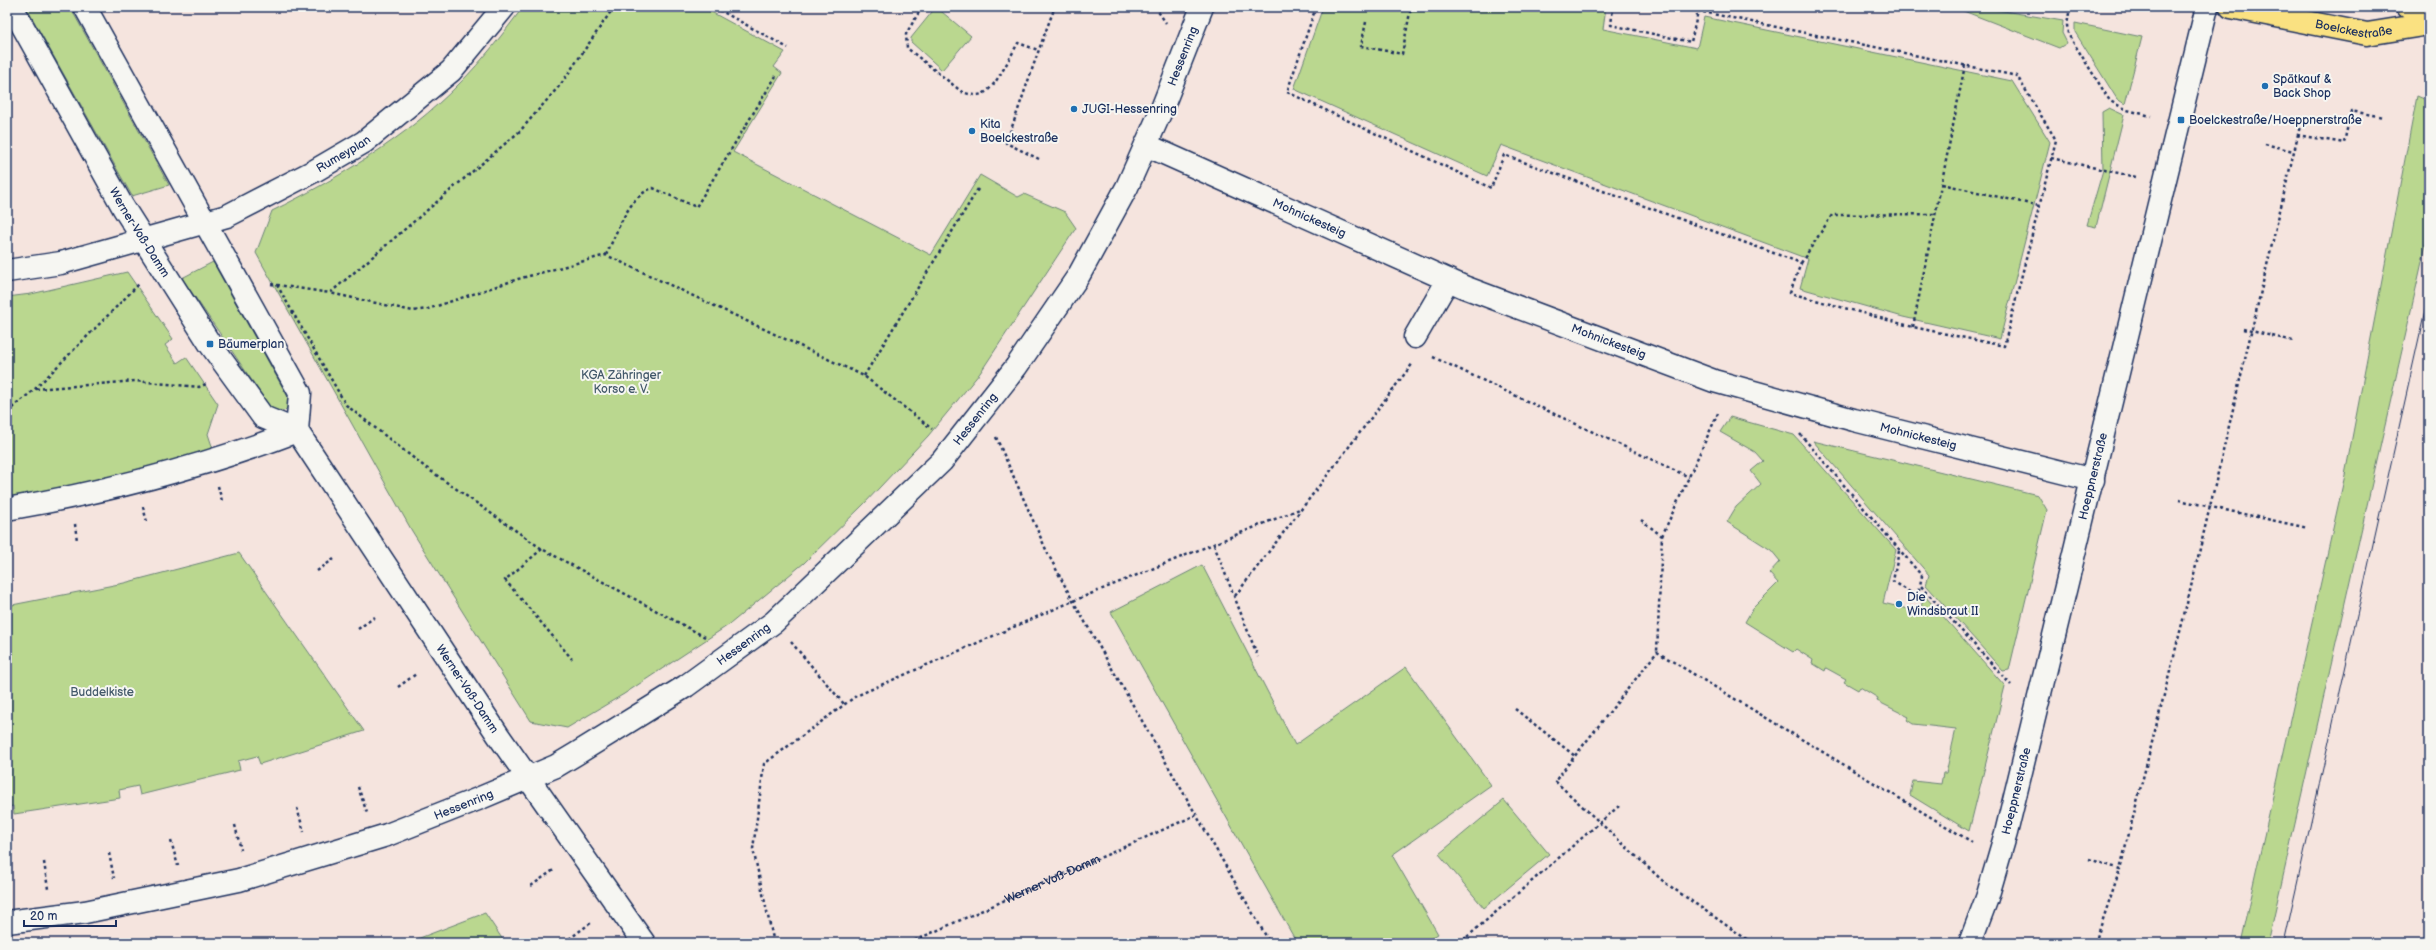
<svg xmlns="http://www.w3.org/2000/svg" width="2436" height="950" font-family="'Balsamiq Sans',sans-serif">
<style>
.green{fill:#bad78f;stroke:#6a8376}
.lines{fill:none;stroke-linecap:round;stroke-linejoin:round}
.minor-casing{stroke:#1b2f5e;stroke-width:25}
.major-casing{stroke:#1b2f5e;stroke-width:25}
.path{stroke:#1b2f5e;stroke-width:2.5;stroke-dasharray:3 3;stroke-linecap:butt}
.minor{stroke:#f6f6f2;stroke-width:22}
.major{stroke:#fae181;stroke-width:22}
.tram{stroke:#1b2f5e;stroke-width:1}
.poi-dot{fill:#1f6fb2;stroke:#f6f6f2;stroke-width:1.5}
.labels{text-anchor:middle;stroke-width:4;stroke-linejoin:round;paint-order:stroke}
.street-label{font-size:12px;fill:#1b2f5e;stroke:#f6f6f2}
.poi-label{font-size:12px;fill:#1b2f5e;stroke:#f6f6f2;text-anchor:start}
.park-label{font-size:12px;fill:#43596a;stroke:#f6f6f2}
</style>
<rect width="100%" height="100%" fill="#f5e4de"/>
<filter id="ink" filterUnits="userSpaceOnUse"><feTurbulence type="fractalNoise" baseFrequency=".025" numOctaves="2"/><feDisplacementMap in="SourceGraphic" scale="8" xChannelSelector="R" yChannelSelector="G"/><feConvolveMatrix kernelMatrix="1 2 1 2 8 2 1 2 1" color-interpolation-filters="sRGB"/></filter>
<g filter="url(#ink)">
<g class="green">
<path d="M26,7h44l99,178 -37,11z"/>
<path d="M523,7h179l83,45 -11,15 8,6 -49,79 198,103 49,-80 38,22 6,-3 41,18 11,16 -96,145 -52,63 -64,68 -60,59 -74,61 -106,70 -57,34 -36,-7 -119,-190 -156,-278 16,-42c67,-33 134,-73 187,-127 24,-24 44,-50 64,-77z"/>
<path d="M936,7l35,29 -29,34 -31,-28v-4z"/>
<path d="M1323,7h283l-3,22 94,19 7,-31 308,64 38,61 -50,197 -97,-22 -103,-29 8,-29 -307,-114 -14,31 -193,-87z"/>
<path d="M1961,7h19l83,14 -1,12 5,10 -8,5 -98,-38z"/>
<path d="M2075,23l67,14 -17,67 -8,-5 -42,-67z"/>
<path d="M2417,96l12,5v130l-161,712h-28l105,-468z"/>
<path d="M2109,108l15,7 -28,112 -9,-2 16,-55 -1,-58z"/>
<path d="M213,262l76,137 -2,9 -3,3 -10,-1 -4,-3 -88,-129z"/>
<path d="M127,272l46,67 -8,6 12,18 9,-6 32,47 -10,30 5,15 -101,29 -105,22v-203l24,-3z"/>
<path d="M1730,417l64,18 102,115 -13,53 37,9 4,-17 81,91 -36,145 -59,-36 3,-14 28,3 2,-11h3l10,-44 -43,-5 -6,-4 2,-3 -32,-16 1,-3 -18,-11 -2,3 -14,-8 2,-3 -20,-11 -1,3 -13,-8 1,-3 -17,-11 -3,3 -48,-30 8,-14 25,-25 -9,-10 11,-12 -9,-11 -44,-28 9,-15 25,-23 -10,-13 12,-10 -8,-9 -35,-20z"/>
<path d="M1813,441l225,54 9,15 -38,160 -6,1 -77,-86 3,-10z"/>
<path d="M239,553l125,178 -104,33 -3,-8 -19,5 2,9 -100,25 -2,-9 -19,4 1,8 -106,16 -1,-8 -6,1v-201l117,-23z"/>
<path d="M1202,565l93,180 111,-78 85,118 -99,70 46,79 -15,9h-126l-186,-331z"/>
<path d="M1504,800l45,54 -65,54 -45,-54z"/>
<path d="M485,913l20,30h-87l-1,-4z"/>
</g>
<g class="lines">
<defs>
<g id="minor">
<path id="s2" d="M12,7l111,200 87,137 53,73 34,14 201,304 146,208"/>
<path d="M85,7l215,386 -3,38"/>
<path id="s3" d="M1146,145l318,142 250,94 140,39 239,60"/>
<path id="s4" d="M7,271l54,-8 166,-47 89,-46 48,-28 87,-71 53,-64"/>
<path d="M1415,337l33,-57"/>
<path d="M7,509c99,-17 196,-42 290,-78"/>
<path id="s5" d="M7,922l78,-10 154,-32 148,-45 91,-36 78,-33 20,-12 110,-68 88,-64 168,-161 74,-94 63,-92 48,-88 34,-76 41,-104"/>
<path id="s6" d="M1970,943l17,-45 19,-65 201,-826"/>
</g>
<g id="major">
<path id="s7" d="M2231,7l136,27 62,-10"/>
<path d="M2408,7l21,11"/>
</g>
</defs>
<use href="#minor" class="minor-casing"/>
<use href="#major" class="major-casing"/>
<g class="path">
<path d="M614,7l-53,77 -41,47 -190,162 83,18 15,-2 90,-30 88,-24 258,121 68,53"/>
<path d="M714,7l74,41"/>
<path d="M922,7l-16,27 1,14 55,44c7,2 15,5 22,1 12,-6 27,-38 34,-50l20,7"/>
<path d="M1155,7l11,16"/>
<path d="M1316,7l-29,85 204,96 13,-33 297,108 -11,30 123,34 91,19 52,-206 -39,-64 -319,-65 -7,31 -80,-17 2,-18"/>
<path d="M2070,7l-3,18 1,9 42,67 17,9 24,6"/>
<path d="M1366,22l-5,24 41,8 9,-47"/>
<path d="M2297,135l47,8 7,-32 32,6"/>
<path d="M2265,144l28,7"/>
<path d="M2051,158l85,19"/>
<path d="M1039,159l-33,-16c17,-45 31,-91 49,-136"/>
<path d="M1942,184l97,22"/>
<path d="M606,255c11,-22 22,-59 47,-67l43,19 80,-131"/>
<path d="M1801,263l31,-48 104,-1"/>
<path d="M271,284l59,9"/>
<path d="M277,285l69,120 79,62 117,82 165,89"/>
<path d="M1913,327l52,-262"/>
<path d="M2243,329l50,12"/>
<path d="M1433,357l256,120"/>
<path d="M864,376l114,-187"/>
<path d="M36,389l100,-8 63,6 7,-3"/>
<path d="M7,412l28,-23 105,-106"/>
<path d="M1800,434l122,142 -2,9 91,100"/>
<path d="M996,437l52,117 25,47 197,342"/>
<path d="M218,486l4,15"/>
<path d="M2179,500l129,28"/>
<path d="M143,507l4,15"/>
<path d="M1641,520l21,16 -5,116"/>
<path d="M75,524l2,17"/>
<path d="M1662,536l57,-125"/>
<path d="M1214,545l44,112"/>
<path d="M542,549l-37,31 67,79"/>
<path d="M1899,551l-6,30 24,16 3,-12"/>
<path d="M317,571l17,-12"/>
<path d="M1235,596l178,-233"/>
<path d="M358,629l17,-12"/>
<path d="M791,642l53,62"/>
<path d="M398,687l18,-13"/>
<path d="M1515,709l60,47"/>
<path d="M358,787l9,26"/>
<path d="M297,808l7,24"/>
<path d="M235,825l6,25"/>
<path d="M171,841l7,25"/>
<path d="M109,853l5,25"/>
<path d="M2089,859l31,10 65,-257 115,-486"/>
<path d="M44,862l4,27"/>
<path d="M531,886l24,-17"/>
<path d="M1467,937l152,-131"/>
<path d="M569,939l23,-17"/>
<path d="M774,943l-21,-94 11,-85 92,-68 217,-95 229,-93"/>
<path id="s1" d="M909,943l287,-128"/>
<path d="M1459,943l8,-6 5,6"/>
<path d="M1752,943l-88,-61 -109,-101 102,-129 315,190"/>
<path d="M2095,943l25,-74"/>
</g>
<use href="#minor" class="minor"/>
<use href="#major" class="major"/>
<path class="tram" d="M2284,943l145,-650"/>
</g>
</g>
<g class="poi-dot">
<circle cx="2265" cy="86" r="4"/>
<circle cx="1074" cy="109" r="4"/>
<rect x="2177" y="116" width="8" height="8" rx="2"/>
<circle cx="972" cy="131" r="4"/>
<rect x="206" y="340" width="8" height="8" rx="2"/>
<circle cx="1899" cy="604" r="4"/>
</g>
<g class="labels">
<g class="street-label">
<text dy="4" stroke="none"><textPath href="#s7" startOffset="125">Boelckestraße</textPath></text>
<text dy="4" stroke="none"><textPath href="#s5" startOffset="1541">Hessenring</textPath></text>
<text dy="4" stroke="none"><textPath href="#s4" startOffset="359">Rumeyplan</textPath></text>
<text dy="4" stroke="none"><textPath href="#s3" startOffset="179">Mohnickesteig</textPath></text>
<text dy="4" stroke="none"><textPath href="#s2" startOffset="259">Werner-Voß-Damm</textPath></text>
<text dy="4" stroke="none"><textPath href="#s3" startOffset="503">Mohnickesteig</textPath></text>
<text dy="4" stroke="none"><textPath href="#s5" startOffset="1121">Hessenring</textPath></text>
<text dy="4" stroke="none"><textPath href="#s3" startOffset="827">Mohnickesteig</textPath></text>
<text dy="4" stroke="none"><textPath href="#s6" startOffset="483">Hoeppnerstraße</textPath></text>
<text dy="4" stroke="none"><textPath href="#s5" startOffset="797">Hessenring</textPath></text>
<text dy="4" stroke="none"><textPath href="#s2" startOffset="827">Werner-Voß-Damm</textPath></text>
<text dy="4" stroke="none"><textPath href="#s6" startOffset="159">Hoeppnerstraße</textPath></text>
<text dy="4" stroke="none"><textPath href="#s5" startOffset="473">Hessenring</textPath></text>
<text dy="4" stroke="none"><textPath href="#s1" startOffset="157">Werner-Voß-Damm</textPath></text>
</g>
<g class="poi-label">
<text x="2273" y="83">Spätkauf &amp;<tspan x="2273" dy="14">Back Shop</tspan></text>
<text x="1082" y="113">JUGI-Hessenring</text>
<text x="2189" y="124">Boelckestraße/Hoeppnerstraße</text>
<text x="980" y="128">Kita<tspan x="980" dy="14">Boelckestraße</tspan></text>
<text x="218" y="348">Bäumerplan</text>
<text x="1907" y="601">Die<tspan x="1907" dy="14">Windsbraut II</tspan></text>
</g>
<g class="park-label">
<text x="621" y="379">KGA Zähringer<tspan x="621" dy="14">Korso e. V.</tspan></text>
<text x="102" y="696">Buddelkiste</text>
</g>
</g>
<rect width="2436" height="950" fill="none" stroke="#f6f6f2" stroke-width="24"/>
<rect x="12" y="12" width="2412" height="926" fill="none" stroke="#1b2f5e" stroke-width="1.5" filter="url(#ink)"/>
<path d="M24 920v6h92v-6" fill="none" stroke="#1b2f5e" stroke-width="2"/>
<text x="30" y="920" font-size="12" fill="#1b2f5e" stroke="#f6f6f2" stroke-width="3" paint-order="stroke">20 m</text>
</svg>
